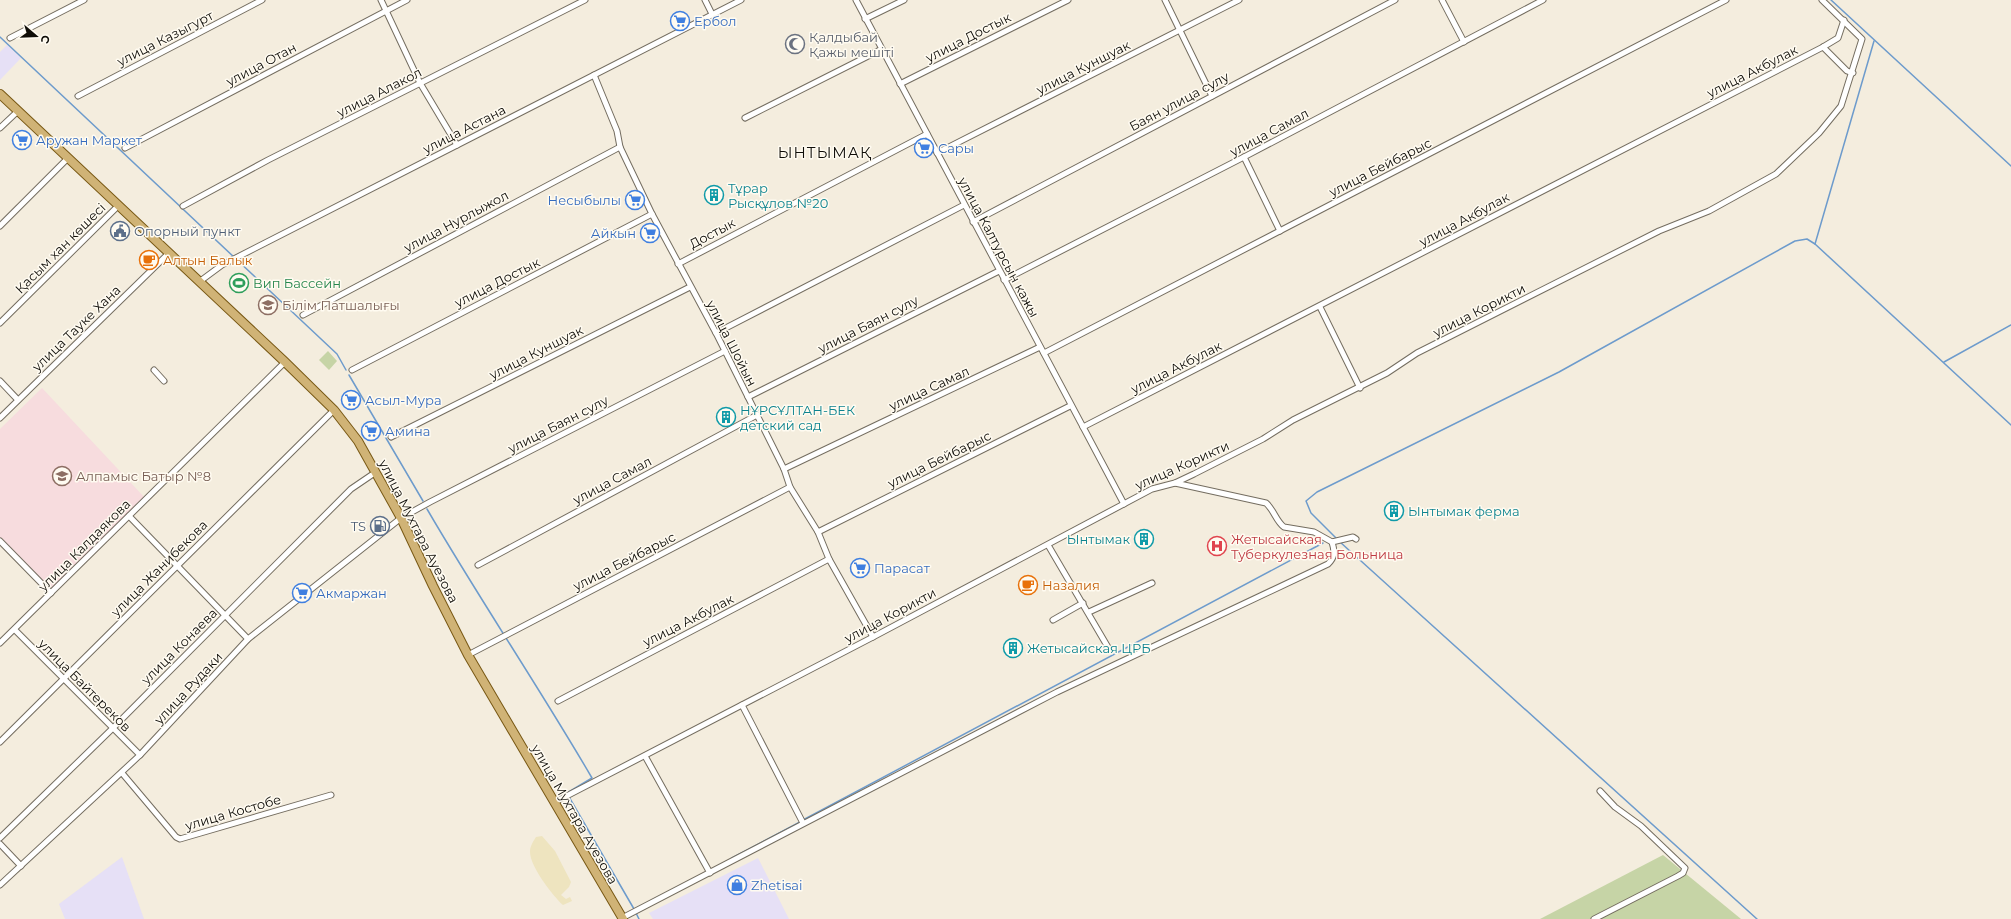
<svg xmlns="http://www.w3.org/2000/svg" width="2011" height="919" font-family="Montserrat,sans-serif">
<style>
.commercial{fill:#e6e0f6}
.education{fill:#f7dcde}
.green{fill:#c6d4a6}
.sand{fill:#eee4bf}
.lines{fill:none;stroke-linecap:round;stroke-linejoin:round}
.stream{stroke:#6d9bcc;stroke-width:1.5}
.street-casing{stroke:#746d60;stroke-width:7}
.primary-casing{stroke:#785814;stroke-width:10}
.street{stroke:#fff;stroke-width:5}
.primary{stroke:#d0b376;stroke-width:8}
.labels{text-anchor:middle;stroke-width:3;stroke-linejoin:round;paint-order:stroke}
.shop-label{font-size:13px;fill:#366cbe;stroke:#fffbf1;text-anchor:start}
.worship-label{font-size:13px;fill:#5b616d;stroke:#fffbf1;text-anchor:start}
.street-label{font-size:13px;fill:#0f0d08;stroke:#fffbf1}
.culture-label{font-size:13px;fill:#0d838f;stroke:#fffbf1;text-anchor:start}
.service-label{font-size:13px;fill:#4e5e75;stroke:#fffbf1;text-anchor:start}
.food-label{font-size:13px;fill:#c56008;stroke:#fffbf1;text-anchor:start}
.leisure-label{font-size:13px;fill:#27864d;stroke:#fffbf1;text-anchor:start}
.education-label{font-size:13px;fill:#785e54;stroke:#fffbf1;text-anchor:start}
.health-label{font-size:13px;fill:#be3a42;stroke:#fffbf1;text-anchor:start}
.quarter-label{font-size:15px;letter-spacing:1px;fill:#0f0d08;stroke:#fffbf1}
</style>
<rect width="100%" height="100%" fill="#f4edde"/>
<g class="commercial">
<path d="M7,45l14,13 -21,22v-28z"/>
<path d="M122,857l22,62h-79l-6,-15z"/>
<path d="M758,858l31,61h-136l-4,-6z"/>
</g>
<path class="education" d="M42,388l103,110 -95,92 -50,-52v-109z"/>
<g class="green">
<path d="M328,351l9,10 -8,9 -10,-10z"/>
<path d="M1663,855l78,64h-201z"/>
</g>
<path class="sand" d="M542,836l13,15 16,31 -2,5 -8,8 5,4 4,-2 2,4 -9,4c-11,-10 -33,-39 -33,-53 0,-6 3,-10 6,-15z"/>
<g class="lines">
<g class="stream">
<path d="M1831,0l180,166"/>
<path d="M0,37l337,317 9,16"/>
<path d="M1815,244l59,-203"/>
<path d="M1944,362l67,-37"/>
<path d="M349,375l74,126"/>
<path d="M427,509c53,91 112,178 165,269l-25,15"/>
<path d="M1337,539l-26,-26 -5,-12 11,-9 242,-120 236,-131 12,-2 8,5 196,181"/>
<path d="M1340,542l417,377"/>
<path d="M569,797l65,112"/>
<path d="M803,820l520,-277"/>
<path d="M732,858l68,-36"/>
<path d="M636,913l3,6"/>
</g>
<defs>
<g id="street">
<path d="M381,0l39,83 37,62"/>
<path d="M705,0l7,14"/>
<path d="M856,0l268,504"/>
<path d="M1165,0l47,96"/>
<path d="M1442,0l22,42"/>
<path d="M865,19l39,-19"/>
<path d="M10,38l74,-38"/>
<path d="M1823,47l24,24 6,2"/>
<path d="M594,75l23,56 3,16 32,67 64,119 68,136 6,18 28,45 11,27 44,78"/>
<path d="M900,84l168,-84"/>
<path d="M78,96l184,-96"/>
<path d="M745,118l137,-69"/>
<path d="M0,128l18,-17"/>
<path d="M125,148l282,-148"/>
<path d="M937,153l302,-153"/>
<path d="M1244,157l36,74"/>
<path d="M183,206l85,-46 317,-160"/>
<path d="M973,222l422,-222"/>
<path d="M0,226l68,-68"/>
<path d="M678,264l249,-130"/>
<path d="M1004,280l240,-123 299,-157"/>
<path d="M199,282l23,-17 519,-265"/>
<path d="M1320,307l40,81"/>
<path d="M303,315l317,-168"/>
<path d="M0,323l119,-118"/>
<path d="M716,333l248,-128"/>
<path d="M1044,353l682,-353"/>
<path d="M154,370l10,11"/>
<path d="M352,370l300,-156"/>
<path d="M0,381l18,19"/>
<path d="M748,397l251,-126"/>
<path d="M0,418l168,-164"/>
<path d="M1083,427l740,-380 15,-9 6,-18"/>
<path d="M391,437l299,-150"/>
<path d="M784,469l256,-122"/>
<path d="M1175,483l91,20c8,7 10,18 18,24l30,5 18,10 21,-5 3,2"/>
<path d="M129,516l119,123"/>
<path d="M818,532l252,-126"/>
<path d="M0,541l51,52"/>
<path d="M1048,545l61,104"/>
<path d="M478,565l279,-150"/>
<path d="M1089,612l63,-29"/>
<path d="M1053,620l30,-17"/>
<path d="M15,630l125,125"/>
<path d="M0,643l285,-281"/>
<path d="M468,655l322,-168"/>
<path d="M558,701l271,-142"/>
<path d="M742,705l61,118"/>
<path d="M0,742l334,-332"/>
<path d="M645,756l65,117"/>
<path d="M122,773l54,64 4,2 151,-44"/>
<path d="M555,802l318,-165 279,-148 23,-6 19,-9 69,-35 30,-19 94,-47 30,-20 242,-122 50,-20 67,-37 43,-41 22,-27 21,-67 -40,-39"/>
<path d="M0,838l113,-110 238,-239 25,-17"/>
<path d="M0,844l21,22"/>
<path d="M0,885l140,-130 108,-116 153,-121 29,-16 295,-151"/>
<path d="M622,918l435,-226 271,-128c7,-7 7,-12 4,-22"/>
<path d="M1594,919l84,-43 5,-3 2,-5 -44,-42 -26,-19 -15,-16"/>
</g>
<path id="primary" d="M0,94l285,268 49,48 24,31 43,77 32,68 35,69 155,264"/>
</defs>
<use href="#street" class="street-casing"/>
<use href="#primary" class="primary-casing"/>
<use href="#street" class="street"/>
<use href="#primary" class="primary"/>
</g>
<defs>
<symbol id="supermarket-ring" viewBox="-11 -11 22 22"><circle r="9.5" fill="#fffbf1" stroke="#3f7fe0" stroke-width="1.5"/><path d="M-6-5.5h2.5l.6 2H6L4.5 2H-2.5L-4.4-4H-6ZM-1.5 3.2a1.3 1.3 0 1 0 .1 0ZM3 3.2a1.3 1.3 0 1 0 .1 0Z" fill="#3f7fe0"/></symbol>
<symbol id="mosque-ring" viewBox="-11 -11 22 22"><circle r="9.5" fill="#fffbf1" stroke="#6b7280" stroke-width="1.5"/><path d="M3.5-4.9A6 6 0 1 0 3.5 4.9A5 5 0 1 1 3.5-4.9Z" fill="#6b7280"/></symbol>
<symbol id="building-ring" viewBox="-11 -11 22 22"><circle r="9.5" fill="#fffbf1" stroke="#0f9aa8" stroke-width="1.5"/><path d="M-4-6H4V6H1V3H-1V6H-4ZM-2.5-4.3h1.7v1.8h-1.7ZM.8-4.3h1.7v1.8H.8ZM-2.5-1h1.7V.8h-1.7ZM.8-1h1.7V.8H.8Z" fill="#0f9aa8"/></symbol>
<symbol id="civic-ring" viewBox="-11 -11 22 22"><circle r="9.5" fill="#fffbf1" stroke="#5c6f8a" stroke-width="1.5"/><path d="M-.6-6.5H3V-4.5H.6V-3L4-1V1h2V6H-6V1h2V-1L-.6-3ZM-1.2 2.5V6h2.4V2.5Z" fill="#5c6f8a"/></symbol>
<symbol id="cafe-ring" viewBox="-11 -11 22 22"><circle r="9.5" fill="#fffbf1" stroke="#e8710a" stroke-width="1.5"/><path d="M-5.5-4.5H6V0H3Q3 3.5 0 3.5H-2.5Q-5.5 3.5-5.5 0ZM3-3.2v2h1.7v-2ZM-6 4.5H4V6H-6Z" fill="#e8710a"/></symbol>
<symbol id="stadium-ring" viewBox="-11 -11 22 22"><circle r="9.5" fill="#fffbf1" stroke="#2e9e5b" stroke-width="1.5"/><path d="M0-5a6.5 5 0 1 0 0 10a6.5 5 0 1 0 0-10ZM-3.5-1.8h7v3.6h-7Z" fill="#2e9e5b"/></symbol>
<symbol id="school-ring" viewBox="-11 -11 22 22"><circle r="9.5" fill="#fffbf1" stroke="#8d6e63" stroke-width="1.5"/><path d="M0-5L7-2L0 1L-7-2ZM-4 1L0 2.5L4 1V4Q0 6-4 4Z" fill="#8d6e63"/></symbol>
<symbol id="fuel-ring" viewBox="-11 -11 22 22"><circle r="9.5" fill="#fffbf1" stroke="#5c6f8a" stroke-width="1.5"/><path d="M-5.5-6h7V0h2V4h1.3V-2.5L3-4.5l.8-.8L6-3V5H2.5V1h-1V6h-7ZM-4.2-4.7v3.2H.2V-4.7Z" fill="#5c6f8a"/></symbol>
<symbol id="hospital-ring" viewBox="-11 -11 22 22"><circle r="9.5" fill="#fffbf1" stroke="#e0444e" stroke-width="1.5"/><path d="M-5-5h3v3.5h4V-5h3V5h-3V1.5h-4V5h-3Z" fill="#e0444e"/></symbol>
<symbol id="shop-ring" viewBox="-11 -11 22 22"><circle r="9.5" fill="#fffbf1" stroke="#3f7fe0" stroke-width="1.5"/><path d="M-5-2.5h2.3a2.7 3.5 0 0 1 5.4 0H5L5.5 6h-11ZM-1.5-2.5h3a1.5 2.3 0 0 0-3 0Z" fill="#3f7fe0"/></symbol>
</defs>
<g fill-rule="evenodd">
<use href="#supermarket-ring" x="669" y="10" width="22" height="22"/>
<use href="#mosque-ring" x="784" y="33" width="22" height="22"/>
<use href="#supermarket-ring" x="11" y="129" width="22" height="22"/>
<use href="#supermarket-ring" x="913" y="137" width="22" height="22"/>
<use href="#building-ring" x="703" y="184" width="22" height="22"/>
<use href="#supermarket-ring" x="624" y="189" width="22" height="22"/>
<use href="#civic-ring" x="109" y="220" width="22" height="22"/>
<use href="#supermarket-ring" x="639" y="222" width="22" height="22"/>
<use href="#cafe-ring" x="138" y="249" width="22" height="22"/>
<use href="#stadium-ring" x="228" y="272" width="22" height="22"/>
<use href="#school-ring" x="257" y="294" width="22" height="22"/>
<use href="#supermarket-ring" x="340" y="389" width="22" height="22"/>
<use href="#building-ring" x="715" y="406" width="22" height="22"/>
<use href="#supermarket-ring" x="360" y="420" width="22" height="22"/>
<use href="#school-ring" x="51" y="465" width="22" height="22"/>
<use href="#building-ring" x="1383" y="500" width="22" height="22"/>
<use href="#fuel-ring" x="369" y="515" width="22" height="22"/>
<use href="#building-ring" x="1133" y="528" width="22" height="22"/>
<use href="#hospital-ring" x="1206" y="535" width="22" height="22"/>
<use href="#supermarket-ring" x="849" y="557" width="22" height="22"/>
<use href="#cafe-ring" x="1017" y="574" width="22" height="22"/>
<use href="#supermarket-ring" x="291" y="582" width="22" height="22"/>
<use href="#building-ring" x="1002" y="637" width="22" height="22"/>
<use href="#shop-ring" x="726" y="874" width="22" height="22"/>
</g>
<g class="labels">
<g class="shop-label">
<text x="694" y="26">Ербол</text>
<text x="36" y="145">Аружан Маркет</text>
<text x="938" y="153">Сары</text>
<text x="621" y="205" text-anchor="end">Несыбылы</text>
<text x="636" y="238" text-anchor="end">Айкын</text>
<text x="365" y="405">Асыл-Мура</text>
<text x="385" y="436">Амина</text>
<text x="874" y="573">Парасат</text>
<text x="316" y="598">Акмаржан</text>
<text x="751" y="890">Zhetisai</text>
</g>
<g class="worship-label">
<text x="809" y="42">Қалдыбай<tspan x="809" dy="15">Қажы мешіті</tspan></text>
</g>
<g class="street-label">
<text transform="translate(968 37) rotate(-27)" y="5">улица Достык</text>
<text transform="translate(165 38) rotate(-27)" y="5">улица Казыгурт</text>
<text transform="translate(261 64) rotate(-28)" y="5">улица Отан</text>
<text transform="translate(1083 67) rotate(-27)" y="5">улица Куншуак</text>
<text transform="translate(1752 71) rotate(-27)" y="5">улица Акбулак</text>
<text transform="translate(379 92) rotate(-27)" y="5">улица Алакол</text>
<text transform="translate(1179 101) rotate(-28)" y="5">Баян улица сулу</text>
<text transform="translate(464 129) rotate(-27)" y="5">улица Астана</text>
<text transform="translate(1269 132) rotate(-28)" y="5">улица Самал</text>
<text transform="translate(1380 167) rotate(-27)" y="5">улица Бейбарыс</text>
<text transform="translate(1464 219) rotate(-28)" y="5">улица Акбулак</text>
<text transform="translate(456 221) rotate(-28)" y="5">улица Нурлыжол</text>
<text transform="translate(712 233) rotate(-28)" y="5">Достык</text>
<text transform="translate(999 247) rotate(62)" y="5">улица Калтурсын кажы</text>
<text transform="translate(60 248) rotate(-45)" y="5">Қасым хан көшесі</text>
<text transform="translate(497 282) rotate(-27)" y="5">улица Достык</text>
<text transform="translate(1479 310) rotate(-27)" y="5">улица Корикти</text>
<text transform="translate(868 324) rotate(-27)" y="5">улица Баян сулу</text>
<text transform="translate(76 328) rotate(-44)" y="5">улица Тауке Хана</text>
<text transform="translate(732 343) rotate(63)" y="5">улица Шойын</text>
<text transform="translate(536 352) rotate(-27)" y="5">улица Куншуак</text>
<text transform="translate(1176 367) rotate(-27)" y="5">улица Акбулак</text>
<text transform="translate(929 388) rotate(-25)" y="5">улица Самал</text>
<text transform="translate(558 424) rotate(-27)" y="5">улица Баян сулу</text>
<text transform="translate(939 459) rotate(-26)" y="5">улица Бейбарыс</text>
<text transform="translate(1182 465) rotate(-24)" y="5">улица Корикти</text>
<text transform="translate(612 480) rotate(-28)" y="5">улица Самал</text>
<text transform="translate(419 531) rotate(63)" y="5">улица Мухтара Ауезова</text>
<text transform="translate(84 545) rotate(-45)" y="5">улица Калдаякова</text>
<text transform="translate(624 561) rotate(-27)" y="5">улица Бейбарыс</text>
<text transform="translate(159 568) rotate(-45)" y="5">улица Жанибекова</text>
<text transform="translate(890 615) rotate(-28)" y="5">улица Корикти</text>
<text transform="translate(688 620) rotate(-27)" y="5">улица Акбулак</text>
<text transform="translate(179 646) rotate(-45)" y="5">улица Конаева</text>
<text transform="translate(85 685) rotate(45)" y="5">улица Байтереков</text>
<text transform="translate(188 688) rotate(-47)" y="5">улица Рудаки</text>
<text transform="translate(233 812) rotate(-16)" y="5">улица Костобе</text>
<text transform="translate(575 814) rotate(60)" y="5">улица Мухтара Ауезова</text>
</g>
<g class="culture-label">
<text x="728" y="193">Тұрар<tspan x="728" dy="15">Рысқұлов №20</tspan></text>
<text x="740" y="415">НҰРСҰЛТАН-БЕК<tspan x="740" dy="15">детский сад</tspan></text>
<text x="1408" y="516">Ынтымак ферма</text>
<text x="1130" y="544" text-anchor="end">Ынтымак</text>
<text x="1027" y="653">Жетысайская ЦРБ</text>
</g>
<g class="service-label">
<text x="134" y="236">Опорный пункт</text>
<text x="366" y="531" text-anchor="end">TS</text>
</g>
<g class="food-label">
<text x="163" y="265">Алтын Балык</text>
<text x="1042" y="590">Назалия</text>
</g>
<g class="leisure-label">
<text x="253" y="288">Вип Бассейн</text>
</g>
<g class="education-label">
<text x="282" y="310">Білім Патшалығы</text>
<text x="76" y="481">Алпамыс Батыр №8</text>
</g>
<g class="health-label">
<text x="1231" y="544">Жетысайская<tspan x="1231" dy="15">Туберкулезная Больница</tspan></text>
</g>
<g class="quarter-label">
<text x="825" y="158">ЫНТЫМАҚ</text>
</g>
</g>
<g transform="translate(36 36) rotate(109)" stroke="#fffbf1" stroke-width="3" paint-order="stroke">
<path d="M0-3L7 15L0 10L-7 15Z" fill="#0f0d08"/>
<text y="-6" font-size="11" font-weight="bold" text-anchor="middle" fill="#0f0d08">С</text>
</g>
</svg>
